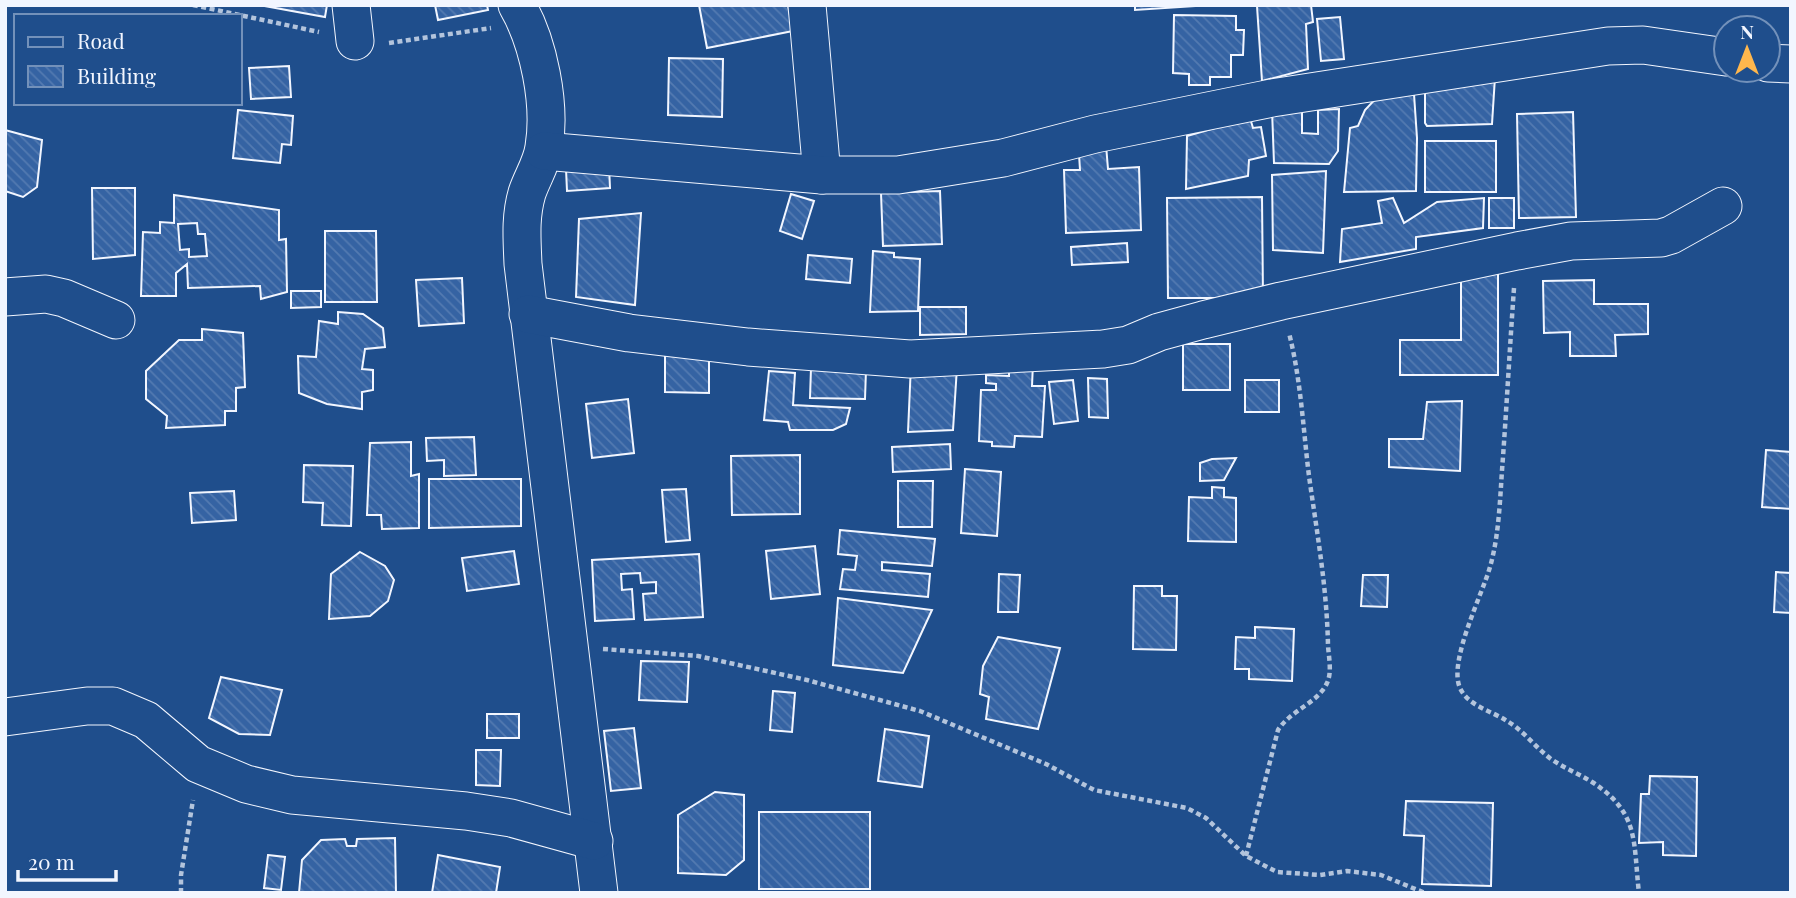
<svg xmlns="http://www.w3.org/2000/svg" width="1796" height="898" font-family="'Playfair Display',serif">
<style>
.building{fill:url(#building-back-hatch);stroke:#f2f6ff;stroke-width:2;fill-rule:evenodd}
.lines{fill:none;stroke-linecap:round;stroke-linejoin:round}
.minor-casing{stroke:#f2f6ff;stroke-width:39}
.path{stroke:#b3c4dc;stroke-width:4.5;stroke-dasharray:5 3.5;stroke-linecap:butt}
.minor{stroke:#1f4e8c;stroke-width:37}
</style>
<defs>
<pattern id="building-back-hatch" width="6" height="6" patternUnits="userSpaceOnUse" patternTransform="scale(1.75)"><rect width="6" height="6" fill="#3563a3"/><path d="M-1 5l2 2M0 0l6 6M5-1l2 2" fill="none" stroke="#537ab1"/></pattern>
</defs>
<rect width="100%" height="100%" fill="#1f4e8c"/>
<g class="building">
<path d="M259,5h68l-2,12z"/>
<path d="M435,5h52l1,5 -50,10z"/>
<path d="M699,5h89l5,26 -86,17z"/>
<path d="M1135,5h76l-76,5z"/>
<path d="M1264,5h47l2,17 -7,2 2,45 -46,12 -5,-75z"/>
<path d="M1174,15l62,1v14h8l-1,25h-12v22h-21v8h-21v-11l-16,-1z"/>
<path d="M1340,17l4,42 -23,2 -4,-42z"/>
<path d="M669,58l54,1 -1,58 -54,-2z"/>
<path d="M289,66l2,31 -40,2 -2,-31z"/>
<path d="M1495,77l-3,47 -65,2 -2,-3v-42z"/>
<path d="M1381,93l33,1 3,44 -1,53 -72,1 6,-64 8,-2 7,-16z"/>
<path d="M1302,108v25l16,1v-24l21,-1 -1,42 -9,13 -55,-1 -2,-53z"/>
<path d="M238,110l55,6 -2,29 -9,-1 -2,19 -47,-5z"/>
<path d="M1573,112l3,105 -57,1 -2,-104z"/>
<path d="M1250,118l3,10 8,-1 5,29 -17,4 -1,16 -62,13 1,-53z"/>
<path d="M5,130l37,10 -5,47 -14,10 -18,-6z"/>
<rect x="1425" y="141" width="71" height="51"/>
<path d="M1106,145l2,24 31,-2 2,63 -75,3 -2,-63h16l-1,-16z"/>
<path d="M609,166l1,22 -43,3 -1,-22z"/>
<path d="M1326,171l-3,82 -50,-3 -1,-75z"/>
<path d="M92,188h43v67l-42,4z"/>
<path d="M940,191l2,53 -59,2 -2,-53z"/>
<path d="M791,194l23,7 -12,38 -22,-8z"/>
<path d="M174,195l105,15v30l7,-1 1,53 -26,7 -1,-13 -72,2 -1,-24 -11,9v23h-35l2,-64 17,1v-11l14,1zM197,223l1,11h7l2,22 -18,1v-8l-9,1 -2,-26z"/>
<path d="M1262,197l1,101h-95l-1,-100z"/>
<path d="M1393,198l11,25 33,-21 47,-4 -1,30 -67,9v12l-76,13 2,-33 40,-6 -4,-22z"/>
<rect x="1489" y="198" width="25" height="30"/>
<path d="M641,213l-6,92 -59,-8 3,-78z"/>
<path d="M325,231h51l1,71h-52z"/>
<path d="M1127,243l1,19 -56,3 -1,-18z"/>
<path d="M873,251l21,2v4l26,2 -2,52 -48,1z"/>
<path d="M808,255l44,4 -2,24 -44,-4z"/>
<path d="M1461,269h37v106h-98v-35h61z"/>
<path d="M462,278l2,45 -45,3 -3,-46z"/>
<path d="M1594,280v24h54v30l-33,1 1,21h-46v-24l-26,1 -1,-52z"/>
<path d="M291,291h30v16l-30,1z"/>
<path d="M920,307h46v27l-46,1z"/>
<path d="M338,312l25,2 20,14 2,19 -20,2 -3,20 11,1v20l-11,2v17l-35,-5 -28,-11 -1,-37 18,1 3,-36 19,3z"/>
<path d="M202,329l41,4 2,54 -9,1v23h-11v14l-59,3 1,-12 -21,-17v-28l33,-31h23z"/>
<rect x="1183" y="344" width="47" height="46"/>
<path d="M665,346h44v47l-44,-1z"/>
<path d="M1009,362l24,1 -1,23h13l-3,51 -27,-1 -1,11 -22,-1v-4l-13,-1 2,-51h15v-6l-10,-1v-8l23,1z"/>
<path d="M911,364l46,3 -4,63 -45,2z"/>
<path d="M811,368l55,2 -1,29 -55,-1z"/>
<path d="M769,371l26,2 -2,32 57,3 -4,16 -13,6h-43l-2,-8 -24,-2z"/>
<path d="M1088,378l19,1 1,39 -19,-1z"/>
<path d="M1073,380l5,41 -24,3 -5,-42z"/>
<rect x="1245" y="380" width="34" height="32"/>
<path d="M628,399l6,54 -42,5 -6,-54z"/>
<path d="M1462,401l-2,70 -71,-4v-28h34l4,-37z"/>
<path d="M474,437l2,38 -32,1v-16l-17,1 -1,-23z"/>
<path d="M411,442v34l8,-2v54l-37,1 -1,-14h-14l3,-72z"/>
<path d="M950,444l1,25 -58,3 -1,-25z"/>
<path d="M1766,450l25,2v57l-29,-2z"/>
<path d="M800,455v59l-68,1 -1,-59z"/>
<path d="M1236,458l-12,22 -24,1v-18l12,-4z"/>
<path d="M304,465l49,1 -2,60 -29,-1 1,-22 -20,-1z"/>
<path d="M965,469l36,3 -4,64 -36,-3z"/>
<path d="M429,479h92v47l-92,2z"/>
<path d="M898,481h35l-1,46h-34z"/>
<path d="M1212,487l12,1v9l12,1v44l-48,-1 1,-44 23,1z"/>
<path d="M686,489l4,51 -24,2 -4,-52z"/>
<path d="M234,491l2,29 -44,3 -2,-30z"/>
<path d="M840,530l95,9 -3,27 -50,-4v8l48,4 -2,23 -88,-8 3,-20 12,1 2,-14 -19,-2z"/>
<path d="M815,546l5,48 -49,5 -5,-48z"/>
<path d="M514,551l5,33 -52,7 -5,-33z"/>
<path d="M360,552l25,14 9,14 -6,21 -18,15 -41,3 2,-45z"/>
<path d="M699,554l4,63 -58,3 -2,-26 13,-1v-11l-15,1 -1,-10 -19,1 1,16 10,-1 2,30 -39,2 -3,-61z"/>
<path d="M1776,572l15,1v40l-17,-1z"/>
<path d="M999,574l21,1 -2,37h-20z"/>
<path d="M1363,575h25l-1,32 -26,-1z"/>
<path d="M1134,586h28v10h15l-1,54 -43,-1z"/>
<path d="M838,598l94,12 -29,63 -70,-8z"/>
<path d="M1255,627l39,2 -2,52 -43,-2v-10h-14l1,-32 19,1z"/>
<path d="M998,637l62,11 -22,81 -52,-10 3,-22 -9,-3 3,-28z"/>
<path d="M641,661l48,1 -2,40 -48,-2z"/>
<path d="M221,677l61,13 -12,45 -31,-1 -30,-16z"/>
<path d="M773,691l22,2 -3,39 -22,-2z"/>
<rect x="487" y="714" width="32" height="24"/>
<path d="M634,728l7,60 -30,3 -7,-60z"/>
<path d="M885,729l44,7 -7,51 -44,-6z"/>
<path d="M476,750h25l-1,36 -24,-1z"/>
<path d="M1650,776l47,1 -1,79 -33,-1v-13l-24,1 2,-49h8z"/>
<path d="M715,792l29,3v65l-18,15 -48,-2v-58z"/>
<path d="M1406,801l87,2 -2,83 -69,-2 2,-48 -20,-1z"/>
<rect x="759" y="812" width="111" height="77"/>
<path d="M395,838l1,55h-97l3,-33 19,-20 24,-1 2,7h9l1,-7z"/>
<path d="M268,855l17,2 -4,33 -17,-2z"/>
<path d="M438,855l62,12 -4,26h-64z"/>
</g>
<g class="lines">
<defs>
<g id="minor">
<path d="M351,5l4,36"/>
<path d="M517,5c22,38 34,99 27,142 -2,16 -12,31 -17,46 -7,24 -5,46 -4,71l76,629"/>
<path d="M807,5l15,170"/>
<path d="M1768,63l23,1"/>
<path d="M544,151l278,24h76l105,-17 92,-24 177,-36 336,-52 35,-1 83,12"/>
<path d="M5,297l41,-3 18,4 52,22"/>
<path d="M528,314l101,19 119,14 162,12 193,-10 25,-4 31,-13 44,-12 78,-19 236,-50 54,-10 90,-3 10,-3 52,-29"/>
<path d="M5,717l82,-11h26l33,14 52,44 48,20 46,11 174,16 45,7 83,23"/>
</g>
</defs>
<use href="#minor" class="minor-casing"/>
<g class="path">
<path d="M193,5l126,27"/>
<path d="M389,43l102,-15"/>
<path d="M1514,288c-4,56 -7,112 -11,169 -3,36 -3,75 -13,110 -8,28 -42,95 -30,121 8,18 32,23 47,33 17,10 28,26 44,38 13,9 28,15 41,23 48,31 41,60 47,111"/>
<path d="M603,649l95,7 109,24 113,31 126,53 48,26 93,18 19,10 40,38 31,16 43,3 27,-4 34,4 44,18"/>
<path d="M1246,856l32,-126c13,-20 40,-27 49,-47 5,-10 2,-25 1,-37 -1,-58 -11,-113 -19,-170 -6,-48 -8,-96 -20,-143"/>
<path d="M181,893v-18l12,-75"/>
</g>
<use href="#minor" class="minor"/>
</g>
<rect width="1796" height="898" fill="none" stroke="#f2f6ff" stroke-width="14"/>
<rect x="14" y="14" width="228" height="91" fill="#1f4e8c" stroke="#7391ba" stroke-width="2"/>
<rect x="28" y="37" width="35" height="10" fill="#1f4e8c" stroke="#7391ba" stroke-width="2"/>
<text x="77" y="49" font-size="21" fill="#f2f6ff">Road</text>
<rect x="28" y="66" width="35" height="21" fill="url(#building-back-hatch)" stroke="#7391ba" stroke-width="2"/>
<text x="77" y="84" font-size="21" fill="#f2f6ff">Building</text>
<g transform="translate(1747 49)"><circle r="33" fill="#1f4e8c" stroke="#7391ba" stroke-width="2"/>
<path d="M0-5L12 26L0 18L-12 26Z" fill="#ffb74d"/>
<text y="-10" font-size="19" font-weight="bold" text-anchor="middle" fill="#f2f6ff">N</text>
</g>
<path d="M18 870v10h98v-10" fill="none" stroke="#f2f6ff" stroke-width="3.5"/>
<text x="28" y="870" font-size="21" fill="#f2f6ff" stroke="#1f4e8c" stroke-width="5" paint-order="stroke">20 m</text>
</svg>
